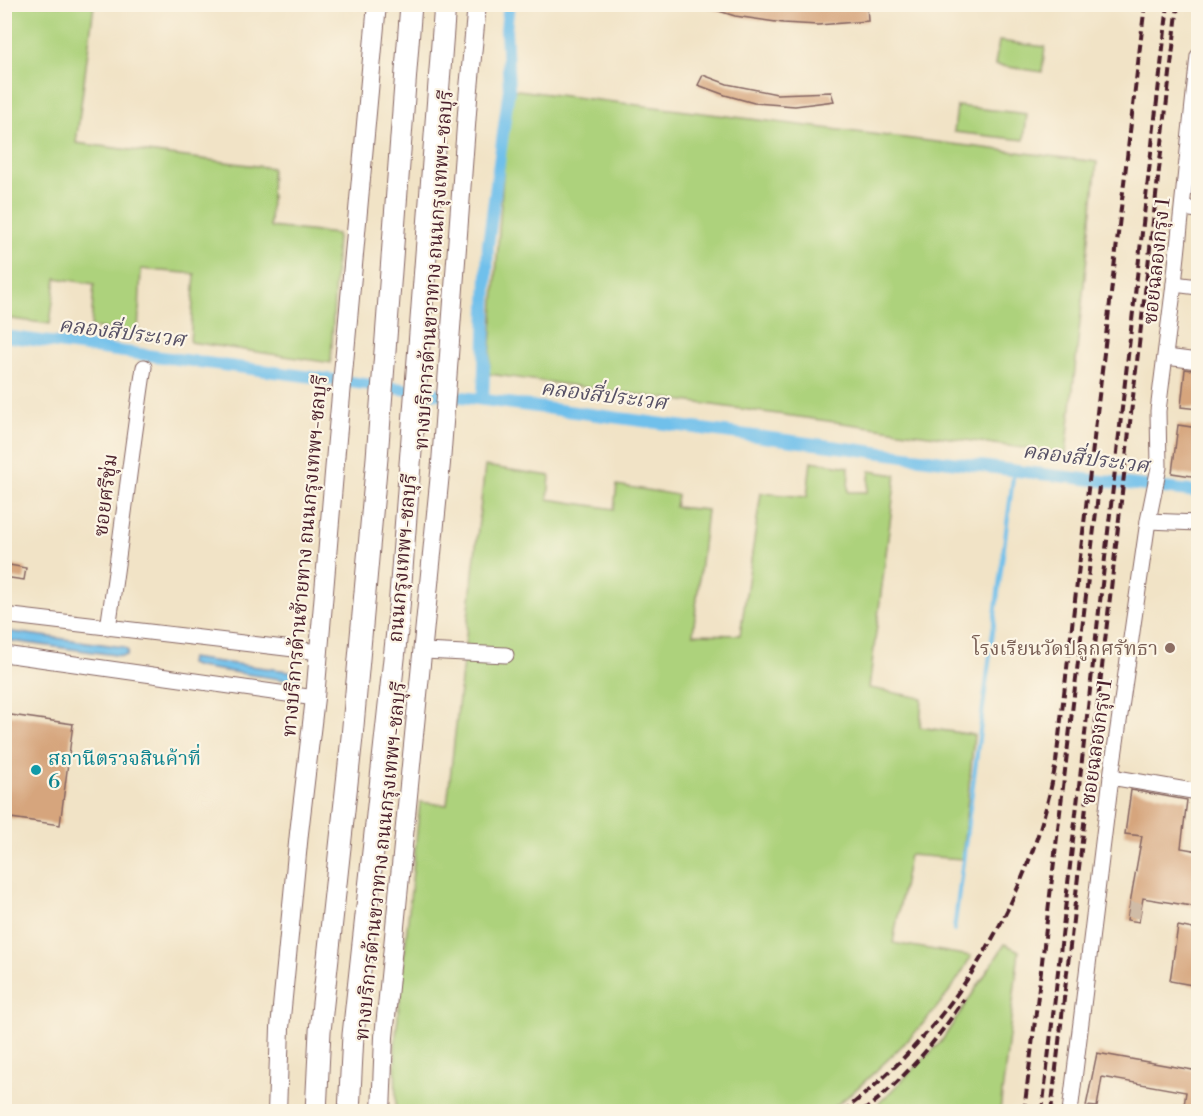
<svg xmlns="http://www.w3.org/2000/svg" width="1203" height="1116" font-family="'Libre Bodoni','Noto Serif Thai',serif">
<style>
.green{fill:#add27c;stroke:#7c7854;stroke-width:1.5}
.water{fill:#70c0eb;stroke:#5d708b;stroke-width:1.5}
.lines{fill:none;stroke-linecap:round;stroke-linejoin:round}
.stream{stroke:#70c0eb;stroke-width:4}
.canal{stroke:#70c0eb;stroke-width:12}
.building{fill:#d6a57d}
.minor-tunnel{stroke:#d0bca7;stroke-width:15;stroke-dasharray:15 8;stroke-linecap:butt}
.minor-casing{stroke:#846461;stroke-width:17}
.major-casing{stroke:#846461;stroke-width:20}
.highway-casing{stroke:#846461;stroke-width:23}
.minor{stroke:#fff;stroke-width:15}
.major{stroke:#fff;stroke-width:18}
.highway{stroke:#fff;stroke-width:21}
.rail{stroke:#4a1f2b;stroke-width:4;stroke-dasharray:9 4.5;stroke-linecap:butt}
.education-dot{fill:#8d6e63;stroke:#fcf5e5;stroke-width:2}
.culture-dot{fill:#0f9aa8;stroke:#fcf5e5;stroke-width:2}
.labels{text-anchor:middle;stroke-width:4.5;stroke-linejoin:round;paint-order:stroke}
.street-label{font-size:20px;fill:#4a1f2b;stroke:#fcf5e5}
.education-label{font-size:20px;fill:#785e54;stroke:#fcf5e5;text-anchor:end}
.culture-label{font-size:20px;fill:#0d838f;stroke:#fcf5e5;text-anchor:start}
.water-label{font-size:21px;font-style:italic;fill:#554f65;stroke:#fcf5e5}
</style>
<rect width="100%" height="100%" fill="#fcf5e5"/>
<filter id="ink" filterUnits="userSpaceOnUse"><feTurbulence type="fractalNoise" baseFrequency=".0167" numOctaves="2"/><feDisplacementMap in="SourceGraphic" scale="12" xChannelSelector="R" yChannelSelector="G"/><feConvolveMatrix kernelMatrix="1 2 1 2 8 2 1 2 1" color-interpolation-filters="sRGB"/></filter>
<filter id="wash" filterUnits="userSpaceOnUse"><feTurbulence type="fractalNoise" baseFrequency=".008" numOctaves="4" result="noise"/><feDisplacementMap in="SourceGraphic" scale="24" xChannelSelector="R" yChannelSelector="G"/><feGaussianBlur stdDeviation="1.35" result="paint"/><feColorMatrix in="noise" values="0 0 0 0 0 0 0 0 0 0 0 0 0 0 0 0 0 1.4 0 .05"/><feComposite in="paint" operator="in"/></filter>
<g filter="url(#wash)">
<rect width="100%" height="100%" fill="#f1e3c6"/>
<g class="green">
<path d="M5,4l89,1 -18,138 196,25 -2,59 67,7 -6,129 -141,-21 5,-68 -54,-5 -3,65 -47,-7 3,-43 -38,-6 -6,46 -45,-6z"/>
<path d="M999,41l46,6 -3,25 -47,-7z"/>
<path d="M509,89l588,73 -31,292 -577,-80z"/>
<path d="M957,106l70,8 -3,26 -70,-8z"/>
<path d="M811,461l38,6 -1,25h19l3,-21 26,4 -27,213 53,10 -2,29 54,8 -12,124 -53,-4 -16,88 78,13c-22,43 -55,77 -90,110 -17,16 -34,33 -53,45l-432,1 -1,-66 25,-244 27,3 38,-339 65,10 -2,23 66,10 3,-24 60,10 -2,12 32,3 -14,124 47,1 21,-142 46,4z"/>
<path d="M1005,944l14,7 -19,160h-129l70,-69z"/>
</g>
<g class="water">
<path d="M5,631l119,16 4,4 -1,4 -5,1 -117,-16z"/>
<path d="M190,658l106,14 5,4 -2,4 -6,1 -95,-14 -9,-3z"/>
</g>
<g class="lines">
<path class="stream" d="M954,930l60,-460"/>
<g class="canal">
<path d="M4,336l1029,137 165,19"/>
<path d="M483,400l5,-155 21,-156 -3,-59 3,-26"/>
</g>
</g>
<g id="blocks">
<g class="building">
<path d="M706,4h161l1,17 -50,4 -35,-2 -48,-7 -29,-9z"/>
<path d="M703,75l24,9 50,10 54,-2 3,9 -39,5 -41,-3 -29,-8 -27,-10z"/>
<path d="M1185,369l13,2v38l-17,-2z"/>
<path d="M1178,425l20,3v49l-26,-4z"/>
<path d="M4,564l22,4 -2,12 -20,-3z"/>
<path d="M4,714l69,10 -13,101 -56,-8z"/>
<path d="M1131,790l56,10 -6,48 17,3v56l-55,-9 -4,24 -12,-2 15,-84 -17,-2z"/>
<path d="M1178,926l20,4 -1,13h1v43l-28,-5z"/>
<path d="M1097,1053l101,18v41h-15l3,-20 -84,-15 -5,30 -11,-1z"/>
</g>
</g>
</g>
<g filter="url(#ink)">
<use href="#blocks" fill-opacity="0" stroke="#846461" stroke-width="1.5"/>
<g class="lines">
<path class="minor-tunnel" d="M1129,909l12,2"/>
<defs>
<g id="minor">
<path d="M1183,208l15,2"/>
<path d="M1174,284l24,3"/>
<path d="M1166,357l32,4"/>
<path d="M1148,521l50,2"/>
<path d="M4,615l315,37"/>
<path d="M108,628c13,-87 23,-174 36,-261"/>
<path d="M424,651l82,4"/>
<path d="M4,654l311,44"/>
<path d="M1111,777l87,15"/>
<path d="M1070,1112l41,-335 37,-256 11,-54 -1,-56 16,-127 24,-228"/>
</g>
<g id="major">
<path d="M277,1112l3,-84 19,-195 16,-135 21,-248 41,-446"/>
<path d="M381,1112l3,-75 57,-574 27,-364 9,-95"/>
</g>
<g id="highway">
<path d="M316,1112l4,-81 32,-294 25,-279 34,-454"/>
<path d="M349,1112l4,-77 45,-413 47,-618"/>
</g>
</defs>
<use href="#minor" class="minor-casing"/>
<use href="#major" class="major-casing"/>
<use href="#highway" class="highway-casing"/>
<use href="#minor" class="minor"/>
<use href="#major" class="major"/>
<use href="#highway" class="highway"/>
<g class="rail">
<path d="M842,1112c110,-82 191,-215 214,-350l89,-758"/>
<path d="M862,1112c41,-31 75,-71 102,-113"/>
<path d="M1024,1112l75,-625"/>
<path d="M1042,1112l126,-1108"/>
<path d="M1051,1112l127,-1108"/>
</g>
</g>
</g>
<circle class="education-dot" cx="1170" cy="648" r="6"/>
<circle class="culture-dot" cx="36" cy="770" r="6"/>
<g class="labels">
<g class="street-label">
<text transform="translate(1156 261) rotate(-84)" y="7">ซอยฉลองกรุง 1</text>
<text transform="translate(433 270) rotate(-86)" y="7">ทางบริการด้านขวาทาง ถนนกรุงเทพฯ-ชลบุรี</text>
<text transform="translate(105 495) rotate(-83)" y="7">ซอยศรีชุ่ม</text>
<text transform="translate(304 556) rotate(-85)" y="7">ทางบริการด้านซ้ายทาง ถนนกรุงเทพฯ-ชลบุรี</text>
<text transform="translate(402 558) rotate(-85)" y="7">ถนนกรุงเทพฯ-ชลบุรี</text>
<text transform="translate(1096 742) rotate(-82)" y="7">ซอยฉลองกรุง 1</text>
<text transform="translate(380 861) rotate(-84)" y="7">ทางบริการด้านขวาทาง ถนนกรุงเทพฯ-ชลบุรี</text>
</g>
<g class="education-label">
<text x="1158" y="655">โรงเรียนวัดปลูกศรัทธา</text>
</g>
<g class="culture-label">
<text x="48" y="765">สถานีตรวจสินค้าที่<tspan x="48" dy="23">6</tspan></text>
</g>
<g class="water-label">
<text transform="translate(122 332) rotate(7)" y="7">คลองสี่ประเวศ</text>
<text transform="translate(604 395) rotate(7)" y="7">คลองสี่ประเวศ</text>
<text transform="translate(1086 458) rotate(7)" y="7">คลองสี่ประเวศ</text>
</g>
</g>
<rect width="1203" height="1116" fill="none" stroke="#fcf5e5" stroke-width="24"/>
</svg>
